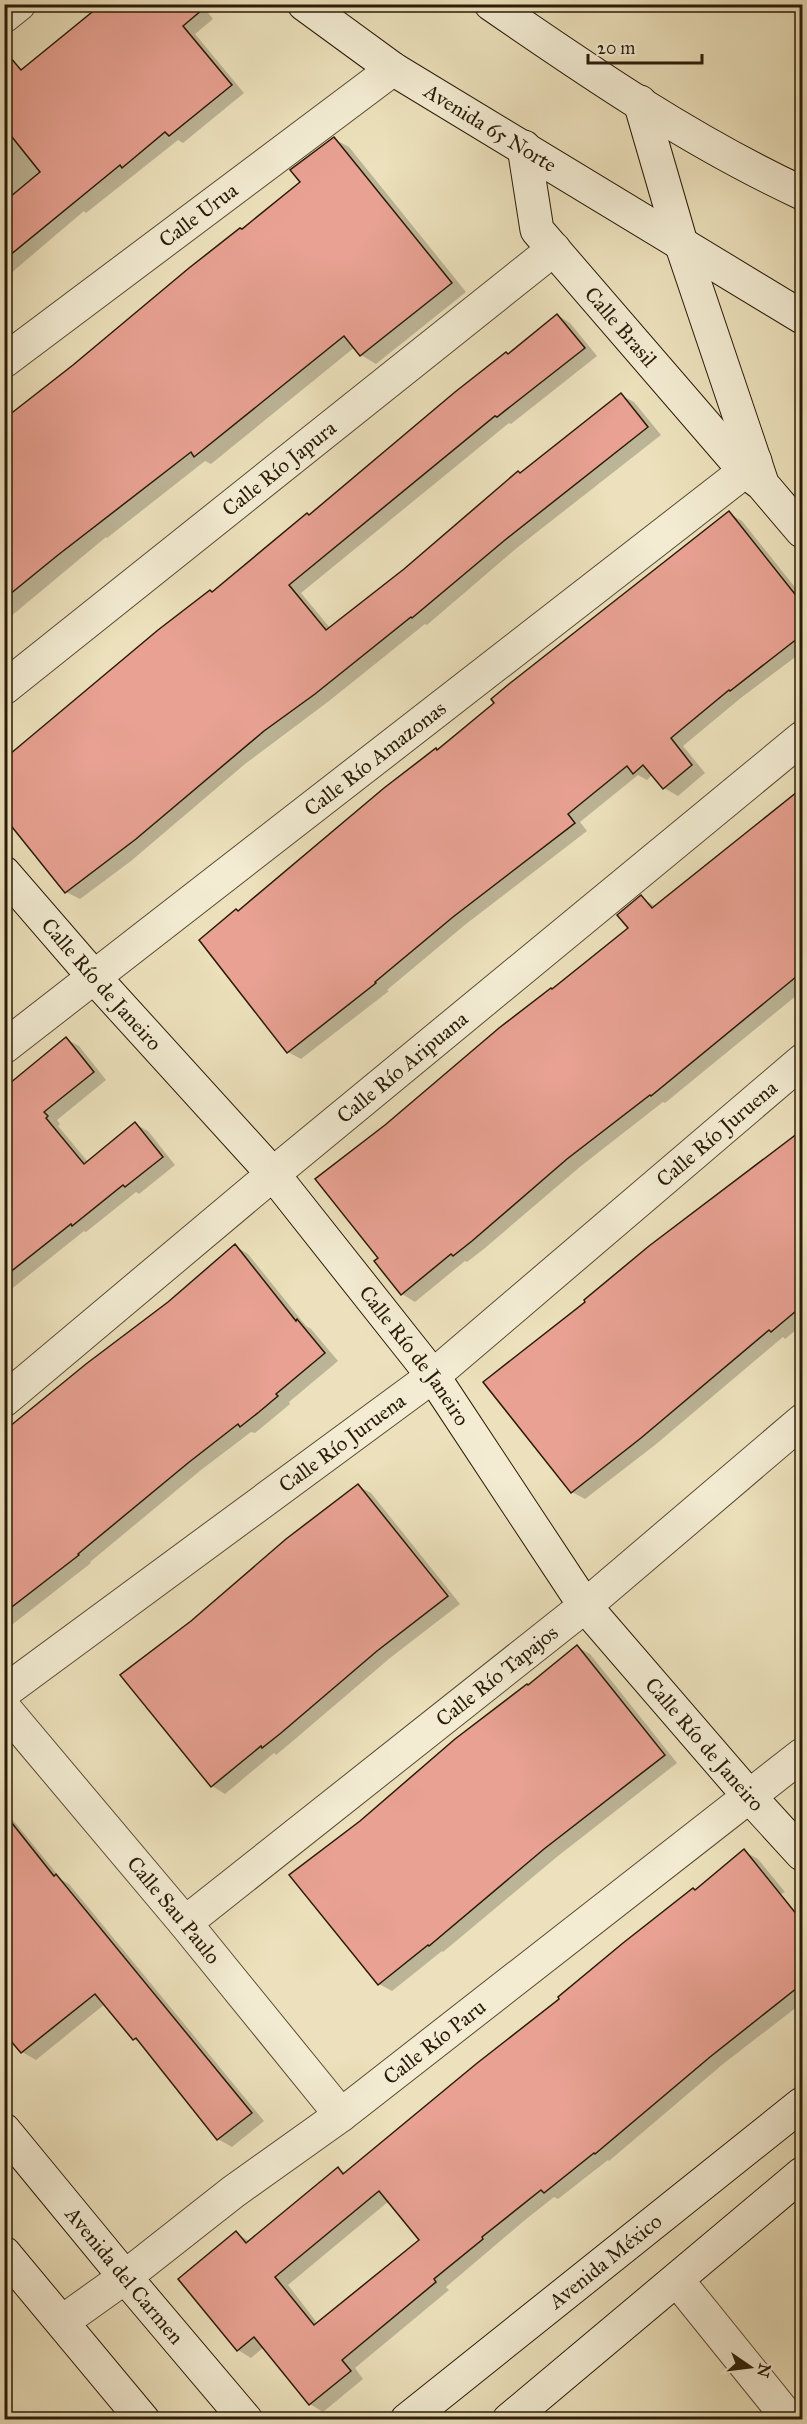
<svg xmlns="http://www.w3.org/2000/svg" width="807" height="2424" font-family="'IM FELL Great Primer',serif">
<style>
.shadow{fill:#0003;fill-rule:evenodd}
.building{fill:#e8a192;stroke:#2a1b08;stroke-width:1.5;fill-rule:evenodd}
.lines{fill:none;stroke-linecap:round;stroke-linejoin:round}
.street-casing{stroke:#5a4c35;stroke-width:35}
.secondary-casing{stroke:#2a1b08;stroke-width:35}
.street{stroke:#f3ecd3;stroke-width:33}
.secondary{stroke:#f3ecd3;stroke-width:33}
.labels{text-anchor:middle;stroke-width:4.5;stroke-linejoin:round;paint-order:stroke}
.street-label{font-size:21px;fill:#2a1b08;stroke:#f3ecd3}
</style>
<rect width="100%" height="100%" fill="#ece1bc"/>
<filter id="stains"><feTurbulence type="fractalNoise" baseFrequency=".00333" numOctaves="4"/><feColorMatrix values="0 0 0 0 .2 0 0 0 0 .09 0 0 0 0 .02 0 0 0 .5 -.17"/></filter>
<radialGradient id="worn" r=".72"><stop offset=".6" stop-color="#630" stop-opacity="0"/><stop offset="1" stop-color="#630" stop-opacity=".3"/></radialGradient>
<g class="shadow">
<path d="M201,4l12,15 -18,15 49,59 -61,50 -5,-3 -92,73 -2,-2 -80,68v-196z"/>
<path d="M334,139l15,8 117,145 -90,72 -15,-9 -6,-8 -144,117 -6,-3 -98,77 -1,-1 -102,85v-200l298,-240z"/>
<path d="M557,315l13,8 27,33 -86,68 -2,-1 -208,170 29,35 291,-233 13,7 27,33 -143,112 -91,78 -2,-1 -96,77 -84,63 -114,97 -51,38 -14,-7 -62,-75v-59l7,-5 2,1z"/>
<path d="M729,513l13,8 60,75v56l-60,45 -59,49 22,27 -27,23 -14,-8 -11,-14 -6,6 -9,-5 -58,47 7,9 -121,93 -79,66 2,1 -88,68 -13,-7 -49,-140z"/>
<path d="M802,789v202l-137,112 -2,-1 -82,64 -96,82 -18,14 -2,-1 -50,41 -13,-8 -26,-33 4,-3 6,-132 244,-198 11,-31 15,10z"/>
<path d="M66,1039l13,7 27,34 -49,40 3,4 -2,2 30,36 47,-38 13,7 27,34 -36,29 -3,-2 -50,40 -2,-1 -80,64v-199z"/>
<path d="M802,1131v194l-17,14 -2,-2 -128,108 -70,54 -13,-7 150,-298 49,-40 2,1z"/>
<path d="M235,1246l13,8 58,72 5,3 27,32 -49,41 1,2 -18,15 -17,14 -4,-1 -50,38 -111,92 1,1 -87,68v-196l165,-131z"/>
<path d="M358,1486l13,7 89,111 -70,54 -96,82 -18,15 -2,-2 -49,41 -13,-8 -21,-164z"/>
<path d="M577,1647l13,7 87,109 -119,93 -115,96 -1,-1 -50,40 -13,-7 -18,-162z"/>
<path d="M4,1809l58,71 7,4 195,237 -32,26 -14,-8 -77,-96 -7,-4 -29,-35 -69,56 -14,-8 -18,-21z"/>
<path d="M744,1851l14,8 27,33 -4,2 21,27v82l-79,61 -114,97 -1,-1 -50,39 -4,-2 -29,23 -79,67 3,3 -94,78 8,11 -40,33 -13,-8 -46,-57 -13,11 -13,-8 -2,-117 13,8 89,-72 8,4zM389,2201l32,39 -103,84 -30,-39z"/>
</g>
<g class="building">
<path d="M102,4h107l-26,22 49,59 -63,51 -4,-4 -43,36 -2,-3 -116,95v-58l36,-30 -36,-45v-77l17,20z"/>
<path d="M334,137l118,146 -92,73 -16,-20 -150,121 -3,-5 -133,103 -54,44v-180l69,-54 116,-97 51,-40 2,1 58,-47 -10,-12z"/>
<path d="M557,314l28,34 -88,69 -2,-1 -206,169 37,45 78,-61 114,-98 2,2 101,-80 27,34 -143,113 -93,78 -1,-1 -96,77 -51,37 -128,108 -71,54 -61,-76v-58l154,-129 52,-40 2,2 95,-79 2,2 146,-123 51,-40 2,2z"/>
<path d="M729,511l73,92v32l-72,56 -1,-1 -58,48 21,27 -29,24 -20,-24 -10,9 -6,-8 -59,48 7,9 -122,94 -78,65 1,1 -89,70 -88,-113 37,-31 2,2 146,-123 52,-40 1,2 57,-47 -3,-4 18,-15z"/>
<path d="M802,788v184l-151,124 -1,-1 -83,64 -95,82 -19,15 -2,-2 -50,41 -27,-34 4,-3 -63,-79 70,-54 114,-97 52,-40 1,1 76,-61 -11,-13 24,-20 11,13z"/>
<path d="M66,1037l28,35 -50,40 4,4 -2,2 38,46 51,-42 28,35 -38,30 -2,-2 -51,41 -1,-2 -67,53v-189z"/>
<path d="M802,1130v176l-31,26 -2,-2 -128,108 -70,55 -88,-111 102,-80 -1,-2 65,-54z"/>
<path d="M235,1244l61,77 1,-2 28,34 -49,41 2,2 -19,16 -19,15 -2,-3 -50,39 -110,91 1,1 -75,58v-182l82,-67 82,-62z"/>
<path d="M358,1484l90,112 -71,55 -96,82 -19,15 -1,-2 -50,41 -91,-112 71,-54 95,-82z"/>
<path d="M577,1645l88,110 -121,94 -115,97 -1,-1 -50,40 -89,-110 71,-54 95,-82 72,-55 1,1z"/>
<path d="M4,1813l50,63 2,-2 196,239 -35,27 -81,-102 -3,2 -38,-46 -74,59 -17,-20z"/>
<path d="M744,1849l58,72v63l-92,73 -115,97 -1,-1 -50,40 -3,-3 -59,47 1,2 -49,40 2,3 -94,78 9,11 -42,34 -55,-68 -17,14 -59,-72 58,-48 10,12 92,-76 5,7 133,-110 83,-65 -1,-2 65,-54 70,-55 2,2zM379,2191l40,49 -105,85 -39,-48z"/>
</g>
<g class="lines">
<defs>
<g id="street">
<path d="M4,16l15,-12"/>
<path id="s1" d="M4,361l389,-292"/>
<path id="s2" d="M4,688l550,-439"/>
<path id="s3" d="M4,1047l741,-576 10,-10"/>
<path id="s4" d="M4,1400l269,-226 529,-436"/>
<path id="s5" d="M4,1692l429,-316 369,-315"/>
<path id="s6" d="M4,1708l181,215 156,192"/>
<path id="s7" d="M185,1923l400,-317 217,-185"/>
<path d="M677,2280l113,140"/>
<path id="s8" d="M62,2322l63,-45 108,-85 108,-77 461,-360"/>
</g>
<g id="secondary">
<path id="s9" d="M304,4l89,65 409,248"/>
<path d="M491,4c100,69 201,138 311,189"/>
<path d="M640,102l41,141 80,237"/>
<path id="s10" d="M524,147l13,83 208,241 17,13 40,47"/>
<path id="s11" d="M4,873l90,104 179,197 160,202 152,230 164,190 53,58"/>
<path id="s12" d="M4,2130l121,147 121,143"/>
<path d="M4,2253l139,167"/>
<path id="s13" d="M407,2420l395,-316"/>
<path d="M509,2420l293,-246"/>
</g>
</defs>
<use href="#street" class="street-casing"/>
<use href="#secondary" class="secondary-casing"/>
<use href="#street" class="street"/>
<use href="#secondary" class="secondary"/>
</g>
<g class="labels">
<g class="street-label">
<text dy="7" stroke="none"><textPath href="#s9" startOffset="224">Avenida 65 Norte</textPath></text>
<text dy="7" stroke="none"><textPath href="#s1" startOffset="243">Calle Urua</textPath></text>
<text dy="7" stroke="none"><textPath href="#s10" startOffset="212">Calle Brasil</textPath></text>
<text dy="7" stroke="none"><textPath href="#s2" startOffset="352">Calle Río Japura</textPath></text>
<text dy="7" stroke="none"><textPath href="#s3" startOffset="470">Calle Río Amazonas</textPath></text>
<text dy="7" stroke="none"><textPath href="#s11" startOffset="148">Calle Río de Janeiro</textPath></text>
<text dy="7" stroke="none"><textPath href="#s4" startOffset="519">Calle Río Aripuana</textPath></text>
<text dy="7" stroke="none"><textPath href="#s5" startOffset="906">Calle Río Juruena</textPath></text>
<text dy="7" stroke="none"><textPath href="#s11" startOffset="634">Calle Río de Janeiro</textPath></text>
<text dy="7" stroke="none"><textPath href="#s5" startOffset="420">Calle Río Juruena</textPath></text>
<text dy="7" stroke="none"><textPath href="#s7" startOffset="398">Calle Río Tapajos</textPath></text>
<text dy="7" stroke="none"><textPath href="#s11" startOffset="1120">Calle Río de Janeiro</textPath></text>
<text dy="7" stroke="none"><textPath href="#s6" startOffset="264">Calle Sau Paulo</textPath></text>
<text dy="7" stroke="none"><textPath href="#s8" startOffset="466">Calle Río Paru</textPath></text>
<text dy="7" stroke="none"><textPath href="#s13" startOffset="254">Avenida México</textPath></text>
<text dy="7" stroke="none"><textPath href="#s12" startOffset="189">Avenida del Carmen</textPath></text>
</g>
</g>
<rect width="807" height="2424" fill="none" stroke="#ece1bc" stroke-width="24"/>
<rect x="6" y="6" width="795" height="2412" fill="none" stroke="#2a1b08" stroke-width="3"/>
<rect x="12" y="12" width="783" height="2400" fill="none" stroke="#2a1b08" stroke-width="1.5"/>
<g transform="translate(750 2367) rotate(104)" stroke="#f3ecd3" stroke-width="4.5" paint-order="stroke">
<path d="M0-4.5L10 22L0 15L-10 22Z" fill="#2a1b08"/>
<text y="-9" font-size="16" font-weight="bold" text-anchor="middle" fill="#2a1b08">N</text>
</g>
<path d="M588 54v9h114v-9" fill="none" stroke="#2a1b08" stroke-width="3"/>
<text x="597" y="54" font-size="18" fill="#2a1b08" stroke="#f3ecd3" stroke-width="4.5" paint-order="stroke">20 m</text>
<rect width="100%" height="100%" filter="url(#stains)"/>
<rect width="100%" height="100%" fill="url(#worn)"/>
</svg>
